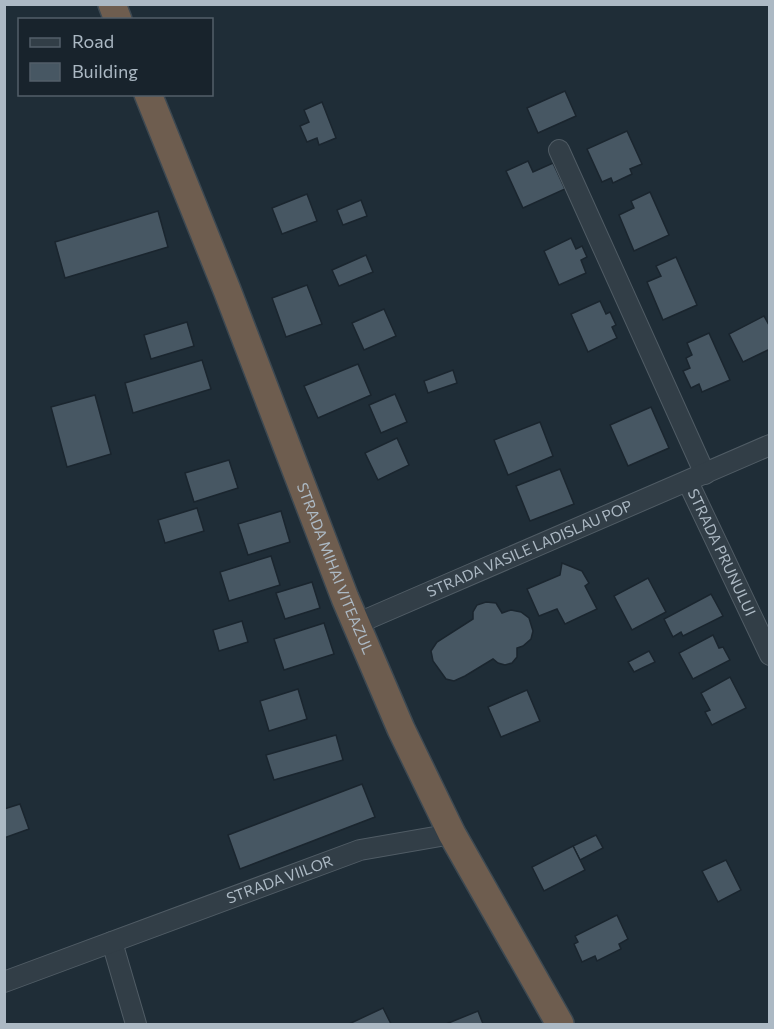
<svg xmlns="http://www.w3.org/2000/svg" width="774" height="1029" font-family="Commissioner,sans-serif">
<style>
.building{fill:#475763;stroke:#1a252e;stroke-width:1.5}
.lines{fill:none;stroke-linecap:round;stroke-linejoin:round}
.minor-casing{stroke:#505c65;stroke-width:22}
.highway-casing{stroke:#3d4952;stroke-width:30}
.minor{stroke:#323e47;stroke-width:20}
.highway{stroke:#6e5d4f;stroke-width:27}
.labels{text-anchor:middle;stroke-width:5;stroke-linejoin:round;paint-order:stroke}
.street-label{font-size:15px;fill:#acb9c4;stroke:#18232c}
</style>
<rect width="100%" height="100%" fill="#1f2d37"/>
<g class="building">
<path d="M565,91l11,25 -38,17 -11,-25z"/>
<path d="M322,102l14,36 -17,7 -2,-7 -10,4 -7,-16 9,-4 -5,-12z"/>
<path d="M627,131l15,33 -12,5 2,5 -19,9 -2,-5 -9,4 -15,-33z"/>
<path d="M528,161l5,11 20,-9 12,26 -42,19 -17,-37z"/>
<path d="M650,192l19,43 -35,16 -15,-36 15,-7 -3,-7z"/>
<path d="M307,194l10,27 -35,13 -10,-26z"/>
<path d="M361,200l6,16 -24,9 -6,-15z"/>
<path d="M158,211l10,36 -103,31 -10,-36z"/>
<path d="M571,238l5,11 6,-3 5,11 -6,3 5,13 -27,12 -15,-34z"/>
<path d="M366,255l7,17 -34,14 -7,-16z"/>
<path d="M676,257l21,48 -34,15 -16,-38 14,-6 -5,-10z"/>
<path d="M307,285l15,39 -36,13 -14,-39z"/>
<path d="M600,301l6,13 4,-2 6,13 -4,2 5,11 -29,14 -17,-38z"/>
<path d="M384,309l12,27 -32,14 -12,-27z"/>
<path d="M764,316l6,11v22l-27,13 -14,-28z"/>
<path d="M187,322l7,24 -43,13 -7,-24z"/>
<path d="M709,333l21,47 -28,12 -3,-8 -8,4 -8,-17 7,-3 -4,-10 6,-3 -5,-12z"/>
<path d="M202,360l9,29 -78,24 -8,-30z"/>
<path d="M358,364l13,31 -53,23 -14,-32z"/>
<path d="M453,370l4,13 -29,10 -4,-12z"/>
<path d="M395,394l12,28 -26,11 -12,-28z"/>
<path d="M95,395l16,59 -44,13 -16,-60z"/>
<path d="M651,407l18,41 -41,18 -18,-41z"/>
<path d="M540,422l13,34 -45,19 -14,-35z"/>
<path d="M397,438l12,27 -31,15 -13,-27z"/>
<path d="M229,460l9,28 -44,14 -9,-29z"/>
<path d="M560,469l14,35 -44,17 -14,-35z"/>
<path d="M197,508l7,23 -39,12 -7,-23z"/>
<path d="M281,511l9,31 -42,13 -10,-31z"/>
<path d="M271,556l9,29 -51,16 -9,-29z"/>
<path d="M562,563l20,8 7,12 -4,3 12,23 -32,15 -8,-15 -18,7 -12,-27 33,-14z"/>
<path d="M648,578l18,34 -34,18 -18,-34z"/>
<path d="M312,582l8,26 -35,11 -9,-26z"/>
<path d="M711,594l12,22 -40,20 -2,-4 -8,5 -9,-18z"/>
<path d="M486,602l10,1 6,10 9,-3 10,2 8,6 4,13 -2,8 -8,7 -6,2v9l-5,6 -7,2 -7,-2 -5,-4 -28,17 -11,5 -8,-2 -13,-18 -2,-10 6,-9 36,-23v-7l4,-7z"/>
<path d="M242,621l6,21 -29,9 -6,-21z"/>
<path d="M324,623l10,31 -50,16 -10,-31z"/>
<path d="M713,635l6,13 4,-1 7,13 -37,19 -14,-26z"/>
<path d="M649,651l6,11 -21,10 -6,-10z"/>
<path d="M730,677l16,31 -34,17 -7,-13 5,-2 -9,-17z"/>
<path d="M298,689l9,30 -38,12 -9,-30z"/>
<path d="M527,690l13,31 -39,16 -13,-30z"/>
<path d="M336,735l7,25 -69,20 -8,-25z"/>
<path d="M362,784l13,33 -135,52 -12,-34z"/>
<path d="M20,804l9,25 -25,9v-29z"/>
<path d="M596,835l7,13 -23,12 -7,-14z"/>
<path d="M573,846l12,24 -41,21 -12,-24z"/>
<path d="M726,860l15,30 -23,12 -16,-31z"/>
<path d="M617,915l11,24 -9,5 2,5 -24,12 -2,-5 -13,6 -8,-18 4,-2 -3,-6z"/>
<path d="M383,1008l8,16h-39l-1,-1z"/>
<path d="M478,1011l5,13h-37z"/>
</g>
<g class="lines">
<defs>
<g id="minor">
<path d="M559,150l146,324"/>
<path id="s1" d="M688,482l82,173"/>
<path id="s2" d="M356,624l414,-179"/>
<path d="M112,942l24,82"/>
<path id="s3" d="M4,982l356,-132 92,-16"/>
</g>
<g id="highway">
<path d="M112,4l6,16"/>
<path id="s4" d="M148,94l79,196 118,308 56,131 51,105 108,190"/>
</g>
</defs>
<use href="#minor" class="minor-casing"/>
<use href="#highway" class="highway-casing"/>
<use href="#minor" class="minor"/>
<use href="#highway" class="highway"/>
</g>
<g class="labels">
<g class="street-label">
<text dy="5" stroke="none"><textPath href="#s2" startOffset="189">STRADA VASILE LADISLAU POP</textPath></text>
<text dy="5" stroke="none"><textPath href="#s1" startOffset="78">STRADA PRUNULUI</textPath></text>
<text dy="5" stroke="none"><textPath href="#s4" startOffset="510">STRADA MIHAI VITEAZUL</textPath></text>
<text dy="5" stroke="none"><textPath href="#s3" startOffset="294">STRADA VIILOR</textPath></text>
</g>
</g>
<rect width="774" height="1029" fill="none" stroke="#acb9c4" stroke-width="12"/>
<rect x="18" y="18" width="195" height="78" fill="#18232c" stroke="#535f69" stroke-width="1.5"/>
<rect x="30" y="38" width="30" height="9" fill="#323e47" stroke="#535f69" stroke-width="1.5"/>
<text x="72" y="48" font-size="18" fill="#acb9c4">Road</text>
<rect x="30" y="63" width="30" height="18" fill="#475763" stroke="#535f69" stroke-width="1.5"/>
<text x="72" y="78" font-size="18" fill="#acb9c4">Building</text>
</svg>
